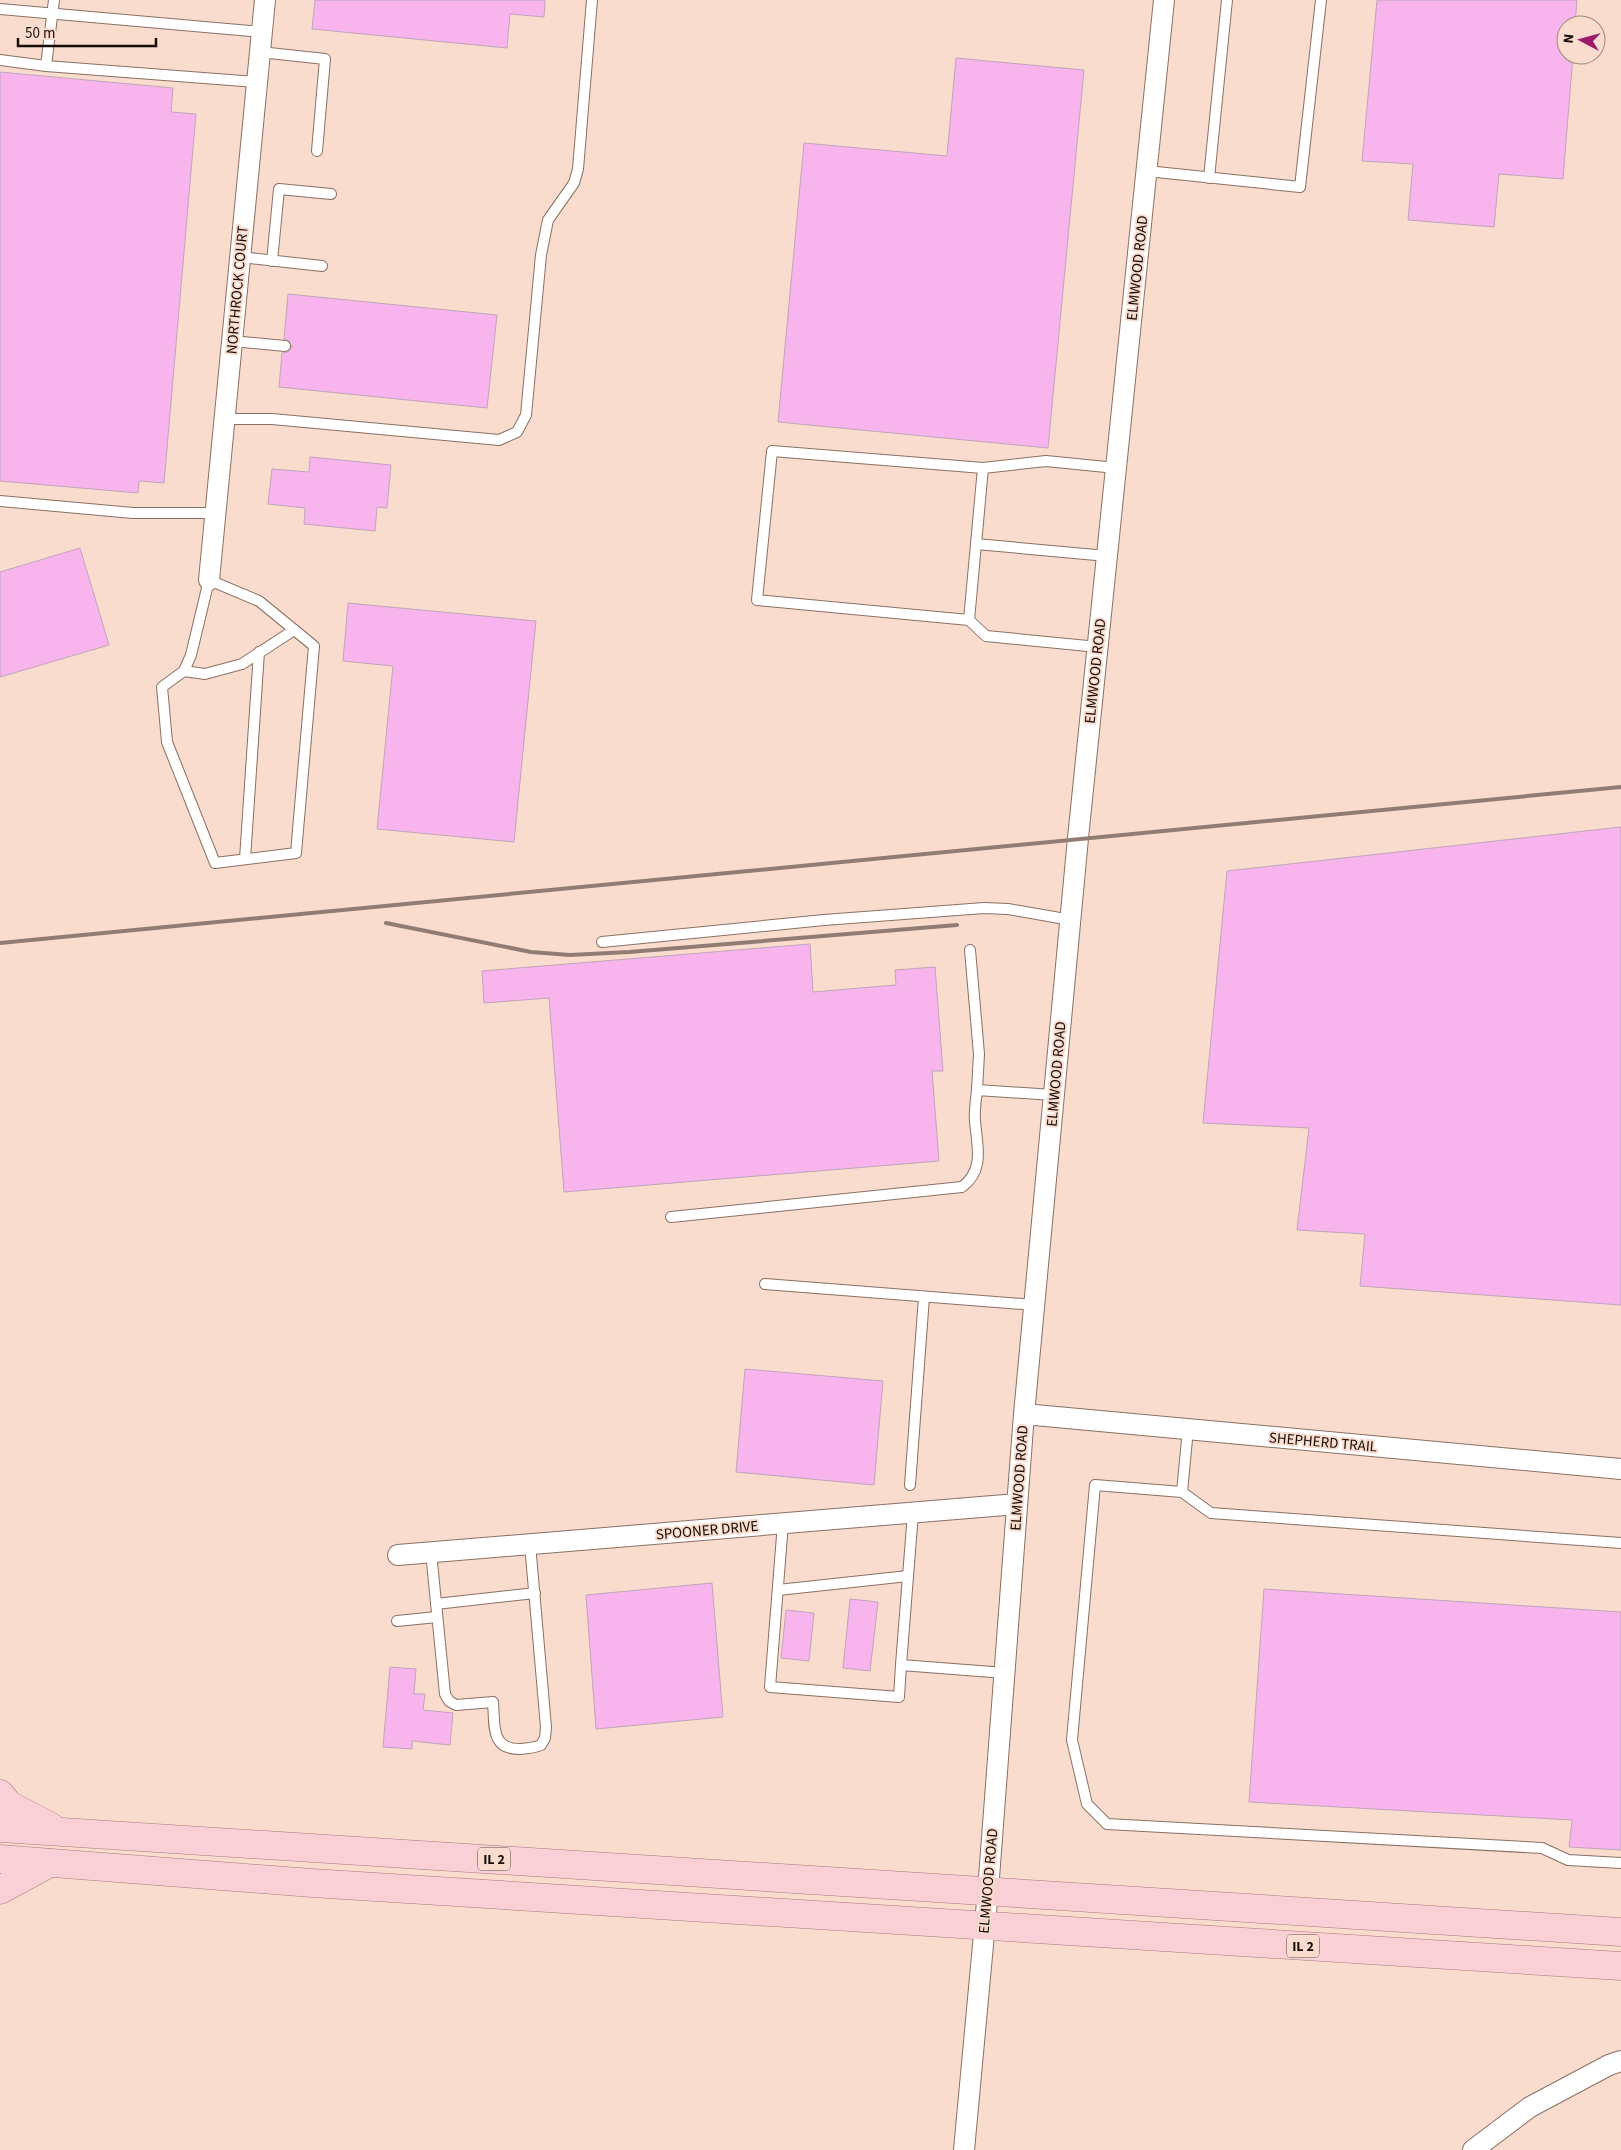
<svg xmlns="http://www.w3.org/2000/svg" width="1621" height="2150" font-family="'Source Sans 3',sans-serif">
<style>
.building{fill:#f8b4ed;stroke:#bea6ba}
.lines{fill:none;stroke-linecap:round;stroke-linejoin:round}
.lane-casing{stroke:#8a7063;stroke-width:12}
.street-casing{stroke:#8a7063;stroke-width:22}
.primary-casing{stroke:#a7777c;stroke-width:29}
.lane{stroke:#fff;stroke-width:10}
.street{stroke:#fff;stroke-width:20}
.primary{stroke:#f9d0d6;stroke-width:28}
.rail{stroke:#907c72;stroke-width:4}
.labels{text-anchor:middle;stroke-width:4;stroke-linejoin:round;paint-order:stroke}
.shield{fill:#f9dccd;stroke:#5a4a43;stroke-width:1}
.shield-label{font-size:14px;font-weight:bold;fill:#160c08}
.street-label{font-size:15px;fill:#160c08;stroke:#f9dccd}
</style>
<rect width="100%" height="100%" fill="#f9dccd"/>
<g class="building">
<path d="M315,0h230l-1,17 -34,-3 -3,34 -195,-19z"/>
<path d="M1377,0h200l-2,25h-9v30h7l-10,124 -64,-5 -5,53 -86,-7 5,-56 -51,-3z"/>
<path d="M956,58l128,12 -36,378 -270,-26 26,-279 143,13z"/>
<path d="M0,72l173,16 -2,24 25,2 -32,369 -25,-2 -1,12 -138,-12z"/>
<path d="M288,294l209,21 -10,93 -208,-21 3,-34 6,-1 4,-5 -3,-6 -5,-2z"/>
<path d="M310,457l81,8 -4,43 -10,-1 -2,24 -71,-7 1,-16 -37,-4 4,-35 37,3z"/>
<path d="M80,548l29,97 -109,32v-105z"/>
<path d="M348,603l188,18 -22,221 -137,-13 16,-163 -50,-5z"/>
<path d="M1621,827v478l-261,-19 5,-52 -68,-4 12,-102 -106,-5 24,-252z"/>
<path d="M810,944l3,48 83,-7 -1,-15 40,-3 8,104h-11l7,90 -375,31 -15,-194 -65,5 -2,-32z"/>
<path d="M745,1369l138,12 -9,104 -138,-13z"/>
<path d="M712,1583l11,134 -127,12 -10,-134z"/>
<path d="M1264,1589l357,23v238l-52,-3 3,-27 -323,-18z"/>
<path d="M850,1599l28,3 -8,69 -27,-3z"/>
<path d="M786,1610l28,3 -5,48 -28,-3z"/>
<path d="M390,1667l26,2 -2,25h11l-2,16 30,3 -3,32 -38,-4v8l-29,-2z"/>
</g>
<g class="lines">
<defs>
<g id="lane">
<path d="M54,0l-8,66 211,16"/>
<path d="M0,9l262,23"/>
<path d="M260,52l65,7 -8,92"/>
<path d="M0,60l46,6"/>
<path d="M1147,171l153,16 21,-187"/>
<path d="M1209,178l18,-178"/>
<path d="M240,257l82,9"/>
<path d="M272,261l7,-72 52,5"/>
<path d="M232,341l53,5"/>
<path d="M225,419h47l227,21 18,-8 9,-17 15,-160 7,-35 26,-37 4,-14 14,-169"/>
<path d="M0,501l133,12h83"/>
<path d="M976,544l131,12"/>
<path d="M209,580l50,21 55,45 -18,207 -81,10 -48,-121 -5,-55 22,-16 7,-16z"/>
<path d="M969,620l14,-152"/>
<path d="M1098,647l-112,-11 -17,-16 -212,-20 15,-149 211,17 63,-7 70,7"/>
<path d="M184,671l21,3 37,-10 52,-34"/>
<path d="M245,859l14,-207"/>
<path d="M602,942l222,-22 160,-12 24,1 63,11"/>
<path d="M970,950l9,104 -2,36"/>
<path d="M671,1217l291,-30c23,-17 15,-41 13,-66 -1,-10 1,-21 2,-31l77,5"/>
<path d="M765,1284l270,21"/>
<path d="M910,1485l14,-188"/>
<path d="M1182,1492l6,-63"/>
<path d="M913,1513l-12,152 104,8"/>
<path d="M783,1523l-13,164 129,10 2,-32"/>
<path d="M1621,1543l-410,-30 -29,-21 -87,-7 -23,255 15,64 20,20 435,24 26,12 53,3"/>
<path d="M431,1552l14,142 4,7 7,4 37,-3c2,23 -3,48 28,47 7,-1 14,-1 20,-4l4,-7 1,-11 -16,-183"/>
<path d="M778,1590l130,-14"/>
<path d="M436,1604l99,-11"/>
<path d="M397,1621l40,-4"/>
</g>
<g id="street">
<path d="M209,580l56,-580"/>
<path d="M1024,1414l597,55"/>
<path d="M398,1555l619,-51"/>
<path d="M964,2150l24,-259 36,-477 54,-576 86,-838"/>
<path d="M1473,2150l57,-43 79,-42 12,-4"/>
</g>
<g id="primary">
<path d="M0,1794l9,11 42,22"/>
<path d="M0,1828l1621,104"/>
<path d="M0,1859l312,24 1309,83"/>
<path d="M0,1890l50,-27"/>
</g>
</defs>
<use href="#lane" class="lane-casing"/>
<use href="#street" class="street-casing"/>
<use href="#primary" class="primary-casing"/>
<use href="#lane" class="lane"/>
<use href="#street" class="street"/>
<use href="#primary" class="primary"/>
<g class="rail">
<path d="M386,923l145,29 39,3 59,-3 328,-27"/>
<path d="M0,943l1621,-156"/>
</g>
</g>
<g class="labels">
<g class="shield">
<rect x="478" y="1847.5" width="32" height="23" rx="4"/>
<rect x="1287" y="1934.5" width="32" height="23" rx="4"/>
</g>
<g class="shield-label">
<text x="494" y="1864">IL 2</text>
<text x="1303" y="1951">IL 2</text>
</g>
<g class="street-label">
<text transform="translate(1137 268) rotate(-84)" y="5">ELMWOOD ROAD</text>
<text transform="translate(237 290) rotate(-85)" y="5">NORTHROCK COURT</text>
<text transform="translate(1095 671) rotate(-84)" y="5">ELMWOOD ROAD</text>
<text transform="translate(1056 1074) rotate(-85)" y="5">ELMWOOD ROAD</text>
<text transform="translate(1323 1442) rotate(5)" y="5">SHEPHERD TRAIL</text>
<text transform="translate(1019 1478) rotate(-86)" y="5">ELMWOOD ROAD</text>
<text transform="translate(707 1530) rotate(-5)" y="5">SPOONER DRIVE</text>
<text transform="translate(988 1881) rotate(-85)" y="5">ELMWOOD ROAD</text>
</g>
</g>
<g transform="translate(1581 40) rotate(276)"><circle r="24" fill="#f9dccd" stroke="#9e897e"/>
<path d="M0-4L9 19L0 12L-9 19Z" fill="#9d1a6c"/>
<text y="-8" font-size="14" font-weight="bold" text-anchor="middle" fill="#160c08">N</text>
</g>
<path d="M18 38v8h138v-8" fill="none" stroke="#160c08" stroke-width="2.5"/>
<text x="25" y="38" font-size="15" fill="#160c08" stroke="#f9dccd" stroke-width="4" paint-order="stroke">50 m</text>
</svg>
